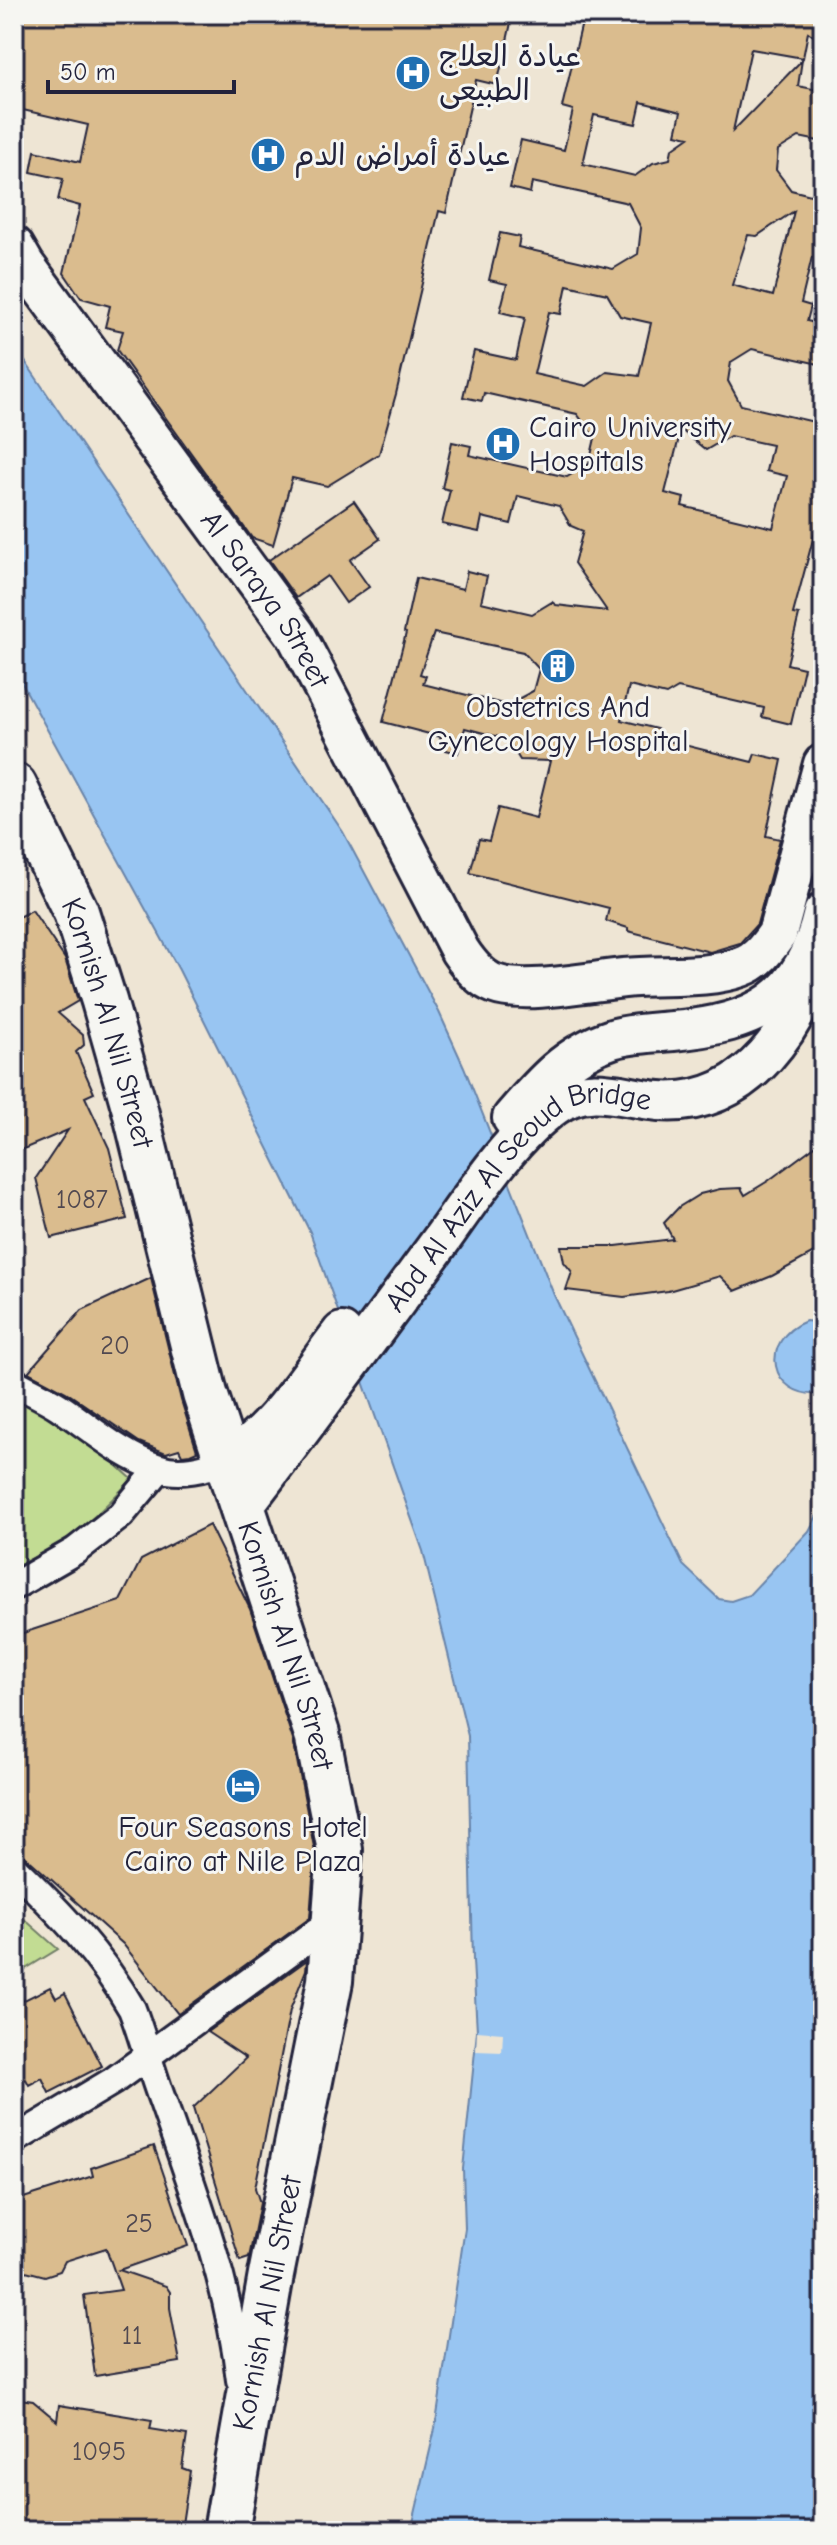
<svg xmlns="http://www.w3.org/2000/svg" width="837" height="2545" font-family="'Comic Neue','Playpen Sans Arabic',sans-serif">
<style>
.green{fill:#c2dc93;stroke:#727f67;stroke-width:2}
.water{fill:#98c5f2;stroke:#6984a9;stroke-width:2}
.pier{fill:#eee5d4}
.building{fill:#dabc8e;stroke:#22223b;stroke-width:2;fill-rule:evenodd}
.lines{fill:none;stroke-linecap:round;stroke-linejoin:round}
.minor-casing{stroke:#22223b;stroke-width:32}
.secondary-casing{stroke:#22223b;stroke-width:44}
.trunk-casing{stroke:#22223b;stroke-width:50}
.minor{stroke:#f6f6f2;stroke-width:26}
.secondary{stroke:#f6f6f2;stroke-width:38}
.trunk{stroke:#f6f6f2;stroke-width:44}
.labels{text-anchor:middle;stroke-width:6;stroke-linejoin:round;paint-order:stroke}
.number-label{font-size:26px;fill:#504850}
.poi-label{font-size:30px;fill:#22223b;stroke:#f6f6f2;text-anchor:start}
.street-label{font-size:30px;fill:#22223b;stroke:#f6f6f2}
</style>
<rect width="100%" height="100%" fill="#eee5d4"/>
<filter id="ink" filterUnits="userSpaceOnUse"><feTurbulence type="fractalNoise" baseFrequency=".0125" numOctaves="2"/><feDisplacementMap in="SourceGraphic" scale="16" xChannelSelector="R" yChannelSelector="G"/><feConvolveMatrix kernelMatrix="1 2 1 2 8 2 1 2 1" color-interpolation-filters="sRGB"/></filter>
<g filter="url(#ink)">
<g class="green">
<path d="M14,1393c42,23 83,53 118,86 -41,43 -63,64 -118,88z"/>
<path d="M14,1910l44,39 -44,27z"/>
</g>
<g class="water">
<path d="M14,345l329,487 96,180 25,55 90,228 129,270 36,34 12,2 18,-6 60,-64 14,-27v1027h-412l24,-102 30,-201 -2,-59 14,-138 -4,-70 -5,-225 -45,-185 -113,-319 -131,-262 -165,-301z"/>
<path d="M806,1321l17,2 -2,71c-52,4 -63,-54 -15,-73z"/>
</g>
<path class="pier" d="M477,2031l26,2 -1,19 -26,-1z"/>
<g class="building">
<path d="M14,14h499l-16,71 -21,-5 -30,133 -7,-2 -43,183 -17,60 -52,32 -35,-8 -19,67 -21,-7 -135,-188 6,-19 -18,-4 5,-21 -29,-8 -17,-25 16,-67 -22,-6 5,-21 -32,-7 4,-21 45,11 8,-37 -74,-17z"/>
<path d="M584,14h239v29l-15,-11 -5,26 -52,-9 -18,82 69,-71 -4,26 25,5v51l-24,-5 -21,13 -2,20 15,20 32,8v62l-11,-3 -11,46 10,3 -4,15 16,4v40l-71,-16 -21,13 -3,19 13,24 82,19v78l-30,112 6,1 -12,49 17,4 -13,56 -29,-7 2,-9 -86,-20 -12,7 -37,-9 -8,34 36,9 7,11 88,22 3,-8 27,6 -16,76 14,3 -23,85 -17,19 -30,9 -82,-21v-3l-22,-7 3,-13 -139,-35 9,-34 10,2 9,-33 38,10 14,-57 -30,-1 -13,-21 -42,-11 -7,25 -20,-5 3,-11 -58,-15 23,-89 -2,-1 12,-54 47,11 4,-18 20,5 -6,26 51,12 20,-12 4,3 51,6 -33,-48 9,-32 -12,-5 -12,-20 -41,-10 -7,28 -29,-7 -3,15 -37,-8 8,-34 -8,-2 10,-46 19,4 -2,9 98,22 22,-13 6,-26 -18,-24 -93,-21 -2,8 -19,-4 11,-46 42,9 9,-42 -25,-6 7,-28 -18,-4 11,-47 20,4 -2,10 95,22 25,-15 3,-26 -13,-25 -96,-21 -2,11 -20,-5 11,-48 43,10 9,-40 -11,-3zM641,102l40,10 -5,22 13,3 -17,12 -2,10 -17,4 -18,13 -52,-12 11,-49 42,9zM794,211l-21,85 -41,-11 16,-50 9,1zM567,285l40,9 13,22 31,7 -12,53 -32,-4 -20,14 -53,-12 15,-62 12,2zM681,430l25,20 24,-14 42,9 -6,26 21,5 -14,52 -91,-22 2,-8 -19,-5zM434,633l89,19 16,17 -6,22 -26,14 -84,-21 3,-8 -6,-2z"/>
<path d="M354,501l26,38 -30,21 19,27 -23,16 -19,-27 -31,22 -27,-38z"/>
<path d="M32,910l33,49 13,42 -20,12 25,22 1,10 -8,7 18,41 -9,4 24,51 18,71 -76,19 -15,-60 32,-48 -54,23v-31l6,-3 -6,-15v-185z"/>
<path d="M823,1140v108l-51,28 -37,15 -15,-15 -52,15 -44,6 -58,-7 6,-18 -8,-10 -3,-16h55l57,-7 -9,-16 15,-16 21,-13 20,-5 21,-1 4,7 23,-14z"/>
<path d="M151,1278l30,122 16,51 -7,3 -8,1 -3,-6 -13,4 -27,-11 -73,-50 -38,-20 54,-62z"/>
<path d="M209,1525l41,84 43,131 22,112 -5,66 -132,96 -55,-70 -98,-88 -11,-6v-214l106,-35 21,-41z"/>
<path d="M307,1960l-1,10 -16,40 -35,178 5,15 -11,55 -9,3 -47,-153 53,-50 -39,-26z"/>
<path d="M50,1987l6,11 9,-5 37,73 -53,27 -7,-15 -13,7 -3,-6 -12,6v-80z"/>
<path d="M154,2146l34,100 -69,24 47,16 4,6v16l10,54 -85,14 -11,-81 37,-5 -15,-42 -41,13 -5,10 -15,5 -31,-8v-67l79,-25 -2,-8z"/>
<path d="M14,2398l19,3 24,20 2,-16 93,15 -2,9 37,6 -5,33 8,3 -9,60h-167z"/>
</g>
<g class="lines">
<defs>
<g id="minor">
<path d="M14,1382c14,8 30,15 44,24 32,21 63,50 101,62 22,7 46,0 67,-7"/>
<path d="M14,1586l61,-35 46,-36 39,-47"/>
<path d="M14,1868c45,43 87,87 118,141 12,31 19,62 31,93 32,92 66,181 77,278"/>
<path d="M14,2140l99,-59 222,-162"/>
</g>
<g id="secondary">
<path id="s1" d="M14,246l11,19 271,370 164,316c8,12 21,28 35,33 29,11 97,-3 129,-6 39,-4 80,2 117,-11 16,-5 26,-19 36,-33l46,-170"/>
<path d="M512,1118c29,-34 56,-65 100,-79 19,-6 41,-6 61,-8 84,-8 130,-31 150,-118"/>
<path d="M226,1461c49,-28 81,-84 116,-129"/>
<path id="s2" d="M242,1508c65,-85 128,-171 192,-258 33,-45 74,-111 120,-144 34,-25 68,-8 105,-5 91,7 139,-77 164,-152"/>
</g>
<g id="trunk">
<path id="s3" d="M14,786l62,126 28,89 31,109 70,284 112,340 23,116 -10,131 -59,294 -45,256"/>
</g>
</defs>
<use href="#minor" class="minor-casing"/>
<use href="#secondary" class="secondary-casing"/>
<use href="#trunk" class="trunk-casing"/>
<use href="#minor" class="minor"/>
<use href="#secondary" class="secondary"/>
<use href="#trunk" class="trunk"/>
</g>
</g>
<defs>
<symbol id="hospital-disc" viewBox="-11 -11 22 22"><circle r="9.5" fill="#1f6fb2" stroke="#f6f6f2"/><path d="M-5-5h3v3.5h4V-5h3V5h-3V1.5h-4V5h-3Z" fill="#fff"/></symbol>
<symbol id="building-disc" viewBox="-11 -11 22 22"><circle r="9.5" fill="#1f6fb2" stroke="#f6f6f2"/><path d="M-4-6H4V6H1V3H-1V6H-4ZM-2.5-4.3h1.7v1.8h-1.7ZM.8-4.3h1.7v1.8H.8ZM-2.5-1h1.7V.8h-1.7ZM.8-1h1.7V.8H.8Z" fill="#fff"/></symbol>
<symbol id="hotel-disc" viewBox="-11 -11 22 22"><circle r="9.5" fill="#1f6fb2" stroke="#f6f6f2"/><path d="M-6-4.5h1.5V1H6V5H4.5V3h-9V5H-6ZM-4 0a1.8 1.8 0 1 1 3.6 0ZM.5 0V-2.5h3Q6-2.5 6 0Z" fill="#fff"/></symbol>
</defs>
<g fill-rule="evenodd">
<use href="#hospital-disc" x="393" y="53" width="40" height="40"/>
<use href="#hospital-disc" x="248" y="135" width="40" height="40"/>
<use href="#hospital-disc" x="483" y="424" width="40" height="40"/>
<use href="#building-disc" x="538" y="646" width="40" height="40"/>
<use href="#hotel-disc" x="223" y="1766" width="40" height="40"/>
</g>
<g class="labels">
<g class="number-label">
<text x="82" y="1208">1087</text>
<text x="115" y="1354">20</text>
<text x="139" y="2232">25</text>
<text x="132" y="2344">11</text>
<text x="99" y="2460">1095</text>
</g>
<g class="poi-label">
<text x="439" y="66">عيادة العلاج<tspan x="439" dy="34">الطبيعى</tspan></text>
<text x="294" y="165">عيادة أمراض الدم</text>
<text x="529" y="437">Cairo University<tspan x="529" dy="34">Hospitals</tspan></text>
<text x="558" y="717" text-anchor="middle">Obstetrics And<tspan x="558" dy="34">Gynecology Hospital</tspan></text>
<text x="243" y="1837" text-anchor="middle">Four Seasons Hotel<tspan x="243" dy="34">Cairo at Nile Plaza</tspan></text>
</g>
<g class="street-label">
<text dy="10" stroke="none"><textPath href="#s1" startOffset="434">Al Saraya Street</textPath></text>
<text dy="10" stroke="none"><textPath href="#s3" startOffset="256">Kornish Al Nil Street</textPath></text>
<text dy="10" stroke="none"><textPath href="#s2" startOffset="430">Abd Al Aziz Al Seoud Bridge</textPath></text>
<text dy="10" stroke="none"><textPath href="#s3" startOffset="904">Kornish Al Nil Street</textPath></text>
<text transform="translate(267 2303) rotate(-79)" y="10">Kornish Al Nil Street</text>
</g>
</g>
<rect width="837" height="2545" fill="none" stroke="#f6f6f2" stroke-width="48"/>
<rect x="24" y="24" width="789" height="2497" fill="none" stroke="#22223b" stroke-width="3" filter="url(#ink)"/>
<path d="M48 80v12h186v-12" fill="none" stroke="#22223b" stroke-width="4"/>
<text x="60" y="80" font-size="24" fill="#22223b" stroke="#f6f6f2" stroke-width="6" paint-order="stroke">50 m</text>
</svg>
